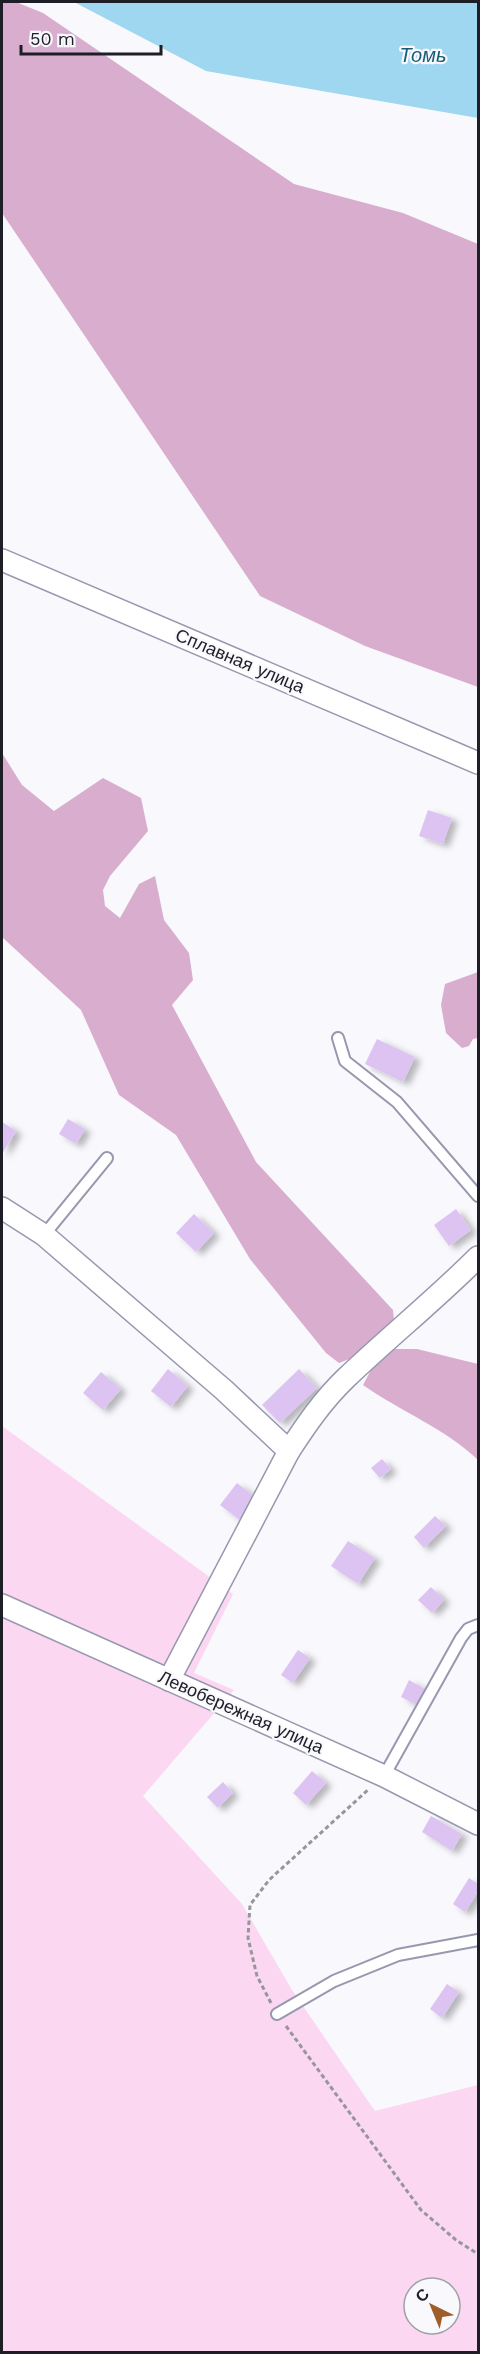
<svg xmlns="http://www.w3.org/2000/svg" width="480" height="2354" font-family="'Work Sans',sans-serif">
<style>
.green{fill:#fbd7f1;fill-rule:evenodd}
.forest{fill:#d9adcd}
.water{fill:#9fd6f0}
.building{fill:#dcc3f1;filter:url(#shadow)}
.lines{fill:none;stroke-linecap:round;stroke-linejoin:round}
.service-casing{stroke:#9798ae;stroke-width:14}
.minor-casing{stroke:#9798ae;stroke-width:24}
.path{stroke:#96969d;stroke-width:3;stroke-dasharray:4.5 3;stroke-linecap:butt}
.service{stroke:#fff;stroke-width:10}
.minor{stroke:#fff;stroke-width:21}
.labels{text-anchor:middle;stroke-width:4.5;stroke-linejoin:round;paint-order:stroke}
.street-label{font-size:18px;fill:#1d1e26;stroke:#f8f8fd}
.water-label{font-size:20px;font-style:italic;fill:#185d77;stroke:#f8f8fd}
</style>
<defs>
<filter id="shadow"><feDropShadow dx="6" dy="3.5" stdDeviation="3" flood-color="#0004"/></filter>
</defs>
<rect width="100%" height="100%" fill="#f8f8fd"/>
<path class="green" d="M2,1426l231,168 -39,79 40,17 -91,106 99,108 50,86 83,121 103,-26v267h-476zM414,2288h36v36h-36z"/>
<g class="forest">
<path d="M2,2h14l27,11 251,171 109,29 75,31v443l-113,-41 -105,-50 -258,-383z"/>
<path d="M2,753l20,32 32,26 49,-33 38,20 7,33 -38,45 -7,14 2,16 15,12 19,-34 16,-8 9,44 25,33 4,27 -21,25 84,157 137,148 1,10 -42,38 -13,5 -13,-10 -76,-94 -74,-124 -57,-40 -38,-85 -79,-73z"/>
<path d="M478,972v66l-5,1 -4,7 -7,2 -16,-15 -5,-28 4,-21z"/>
<path d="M394,1349h23l61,15v96c-32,-31 -78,-49 -115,-75l9,-17z"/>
</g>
<path class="water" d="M74,2h404v116l-272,-47z"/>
<g class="building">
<path d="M428,810l24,8 -9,26 -24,-8z"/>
<path d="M377,1039l38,18 -12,25 -38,-18z"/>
<path d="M68,1119l17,10 -9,15 -17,-10z"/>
<path d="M2,1122l14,9 -14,23z"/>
<path d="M456,1209l15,21 -22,16 -15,-21z"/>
<path d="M194,1214l20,19 -18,19 -20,-19z"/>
<path d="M168,1369l20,17 -17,21 -20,-16z"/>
<path d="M299,1369l18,19 -37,35 -18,-18z"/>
<path d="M101,1372l20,17 -18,21 -20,-17z"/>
<path d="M382,1459l9,10 -11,9 -9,-10z"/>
<path d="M237,1483l21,16 -17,22 -21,-16z"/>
<path d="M435,1516l11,10 -22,22 -10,-11z"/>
<path d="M348,1541l27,17 -17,26 -27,-18z"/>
<path d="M431,1587l13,13 -12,13 -14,-13z"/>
<path d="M298,1650l12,8 -17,25 -12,-8z"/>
<path d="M409,1680l16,9 -8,16 -16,-8z"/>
<path d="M312,1771l14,12 -20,22 -13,-12z"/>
<path d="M223,1782l10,11 -15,15 -11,-11z"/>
<path d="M431,1816l31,18 -10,17 -30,-19z"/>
<path d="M469,1878l9,6v8l-13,20 -12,-8z"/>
<path d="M447,1984l12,8 -17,26 -12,-9z"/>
</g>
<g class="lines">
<defs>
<g id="service">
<path d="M338,1038l7,23 52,41 81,94"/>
<path d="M44,1235l63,-77"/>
<path d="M384,1776l77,-138 7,-9 10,-4"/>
<path d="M277,2014l57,-33 64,-26 80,-15"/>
</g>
<g id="minor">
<path d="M2,560l476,203"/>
<path d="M2,1208l42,27 180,155 65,61"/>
<path d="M2,1605l382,171 94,48"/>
<path d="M169,1680l120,-229c17,-26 34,-51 57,-73 43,-41 90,-79 132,-121"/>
</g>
</defs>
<use href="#service" class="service-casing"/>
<use href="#minor" class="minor-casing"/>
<g class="path">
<path d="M271,2003l-14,-27 -9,-38 2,-33 19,-25 100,-91"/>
<path d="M286,2026l135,184 35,30 22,14"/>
</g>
<use href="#service" class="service"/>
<use href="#minor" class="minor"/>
</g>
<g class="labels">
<g class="street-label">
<text transform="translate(240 661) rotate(23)" y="6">Сплавная улица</text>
<text transform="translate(241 1712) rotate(24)" y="6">Левобережная улица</text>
</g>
<g class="water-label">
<text x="423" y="62">Томь</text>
</g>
</g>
<rect width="480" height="2354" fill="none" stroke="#1d1e26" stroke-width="6"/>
<g transform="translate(432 2306) rotate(317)"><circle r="28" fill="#f8f8fd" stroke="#a0a1a7" stroke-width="1.5"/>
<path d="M0-4.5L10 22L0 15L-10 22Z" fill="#9f5e29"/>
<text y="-9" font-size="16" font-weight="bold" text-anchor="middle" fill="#1d1e26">С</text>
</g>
<path d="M21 45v9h140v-9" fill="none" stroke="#1d1e26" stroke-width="3"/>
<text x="30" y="45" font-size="18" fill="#1d1e26" stroke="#f8f8fd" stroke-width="4.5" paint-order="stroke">50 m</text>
</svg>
